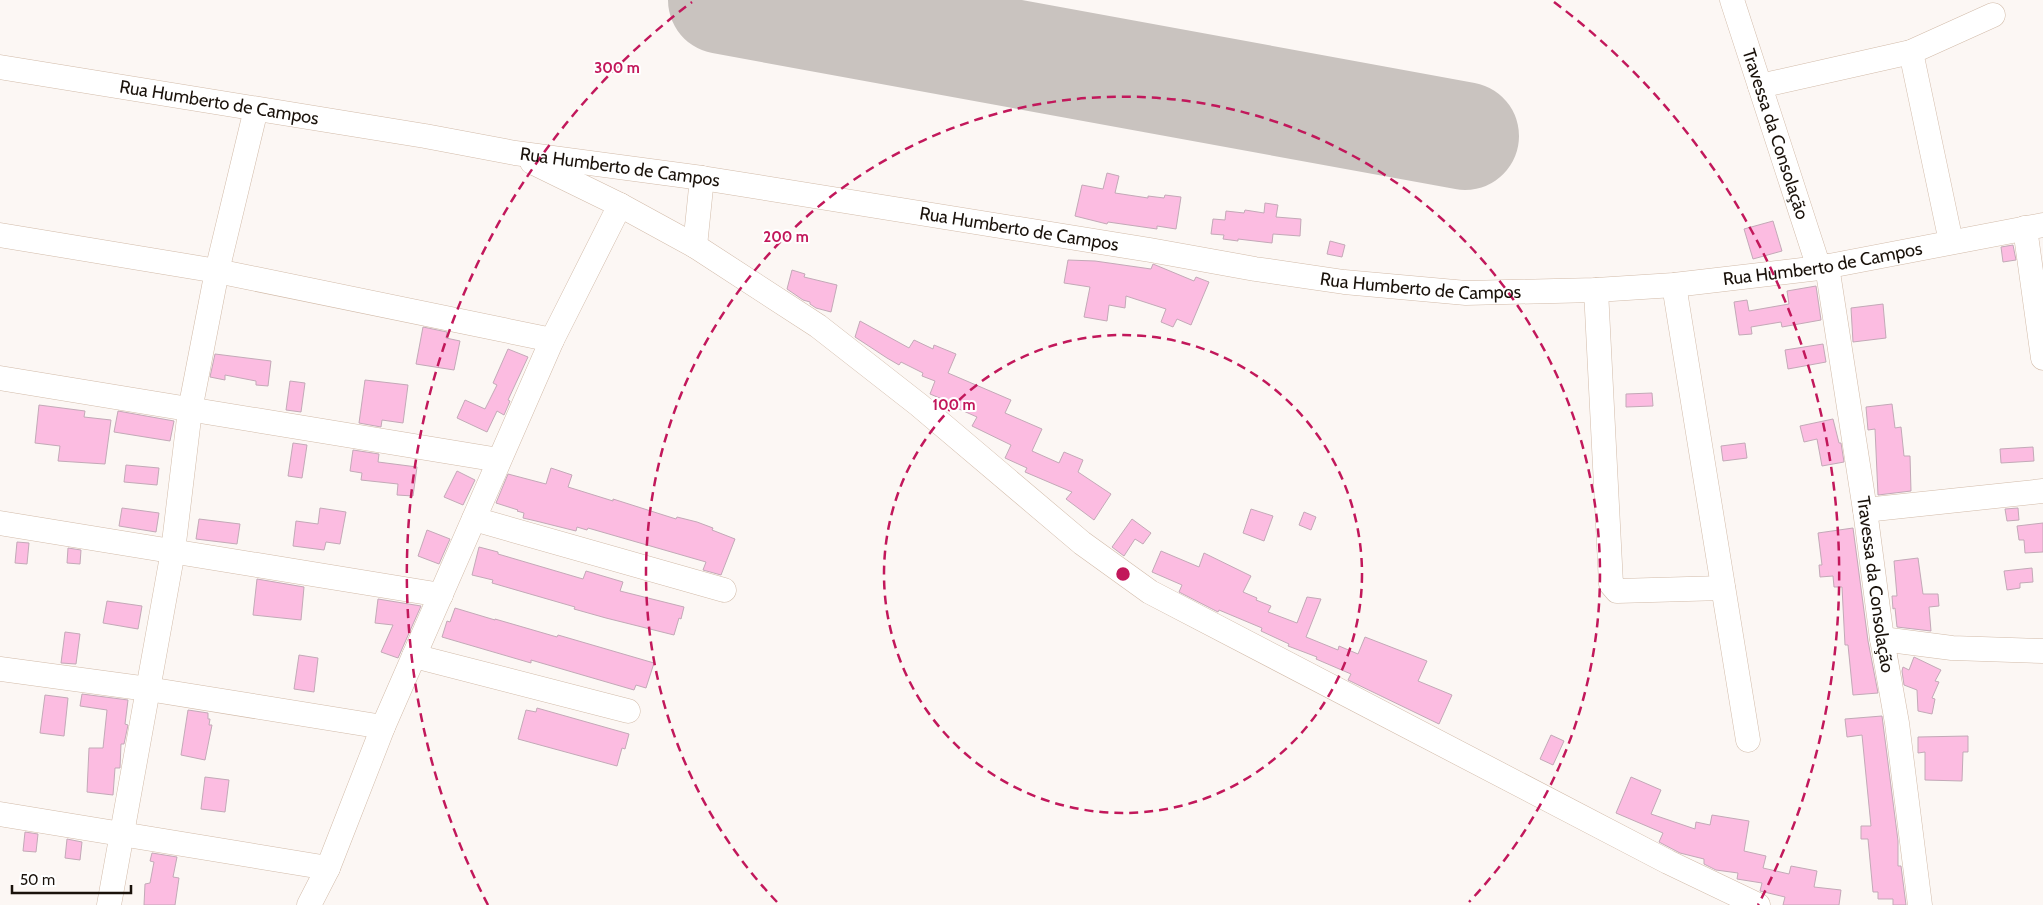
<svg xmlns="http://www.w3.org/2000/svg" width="2043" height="905" font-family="Cabin,sans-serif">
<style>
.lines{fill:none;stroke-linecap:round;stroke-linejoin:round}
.runway{stroke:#c9c3bf;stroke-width:108}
.building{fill:#fcbce1;stroke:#c3a9b7}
.minor-casing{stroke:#d2bba9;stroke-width:25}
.minor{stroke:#fff;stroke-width:24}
.ring{fill:none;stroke:#c2185b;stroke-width:2.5;stroke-dasharray:9 6}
.labels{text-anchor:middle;stroke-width:4;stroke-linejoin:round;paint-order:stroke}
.street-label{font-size:18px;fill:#1a120b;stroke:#fff}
.centre{fill:#c2185b;stroke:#fff;stroke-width:2.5}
.ring-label{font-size:15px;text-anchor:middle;font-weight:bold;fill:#c2185b;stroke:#fff;stroke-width:4;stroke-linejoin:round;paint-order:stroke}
</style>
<rect width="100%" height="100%" fill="#fcf7f4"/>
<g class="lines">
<path class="runway" d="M722,0l743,136"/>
</g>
<g class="building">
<path d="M1107,173l12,3 -4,17 33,5v-2l16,2 1,-3 16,2 -5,32 -19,-3v3l-49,-7 -1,2 -32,-8 7,-31 21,4z"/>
<path d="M1265,203l13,2 -2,12 25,2 -1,17 -27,-2 -1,9 -34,-4v2l-15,-2 1,-4 -13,-1 2,-15 12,1 1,-9 18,2 1,-3 19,3z"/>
<path d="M1773,221l9,30 -29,8 -9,-30z"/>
<path d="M1330,241l15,4 -3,12 -15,-3z"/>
<path d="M2013,245l3,15 -13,2 -2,-15z"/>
<path d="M1068,260l27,1 56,8 2,-5 41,17 2,-4 13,5 -18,43 -14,-6 -4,8 -12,-5 5,-13 -40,-13 -1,12 -16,-3 -2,16 -23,-4 6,-30 -26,-4z"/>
<path d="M792,270l13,4 -1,3 33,8 -6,27 -15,-4 -6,-4v-2l-7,-2 -16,-11z"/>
<path d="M1816,286l5,34 -39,7 -1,-5 -30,5 1,7 -13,1 -5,-33 13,-2 2,11 40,-7 -2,-13z"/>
<path d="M1883,304l3,34 -33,4 -2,-34z"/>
<path d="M860,321l49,27 5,-8 19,9 1,-4 22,9 -8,19 63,27 -6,13 37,16 -10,22 27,12 5,-11 19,8 -5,12 33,22 -17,26 -28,-21 6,-7 -47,-20 2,-4 -22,-10 6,-13 -39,-19 5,-9 -36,-16 1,-2 -12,-5 5,-13 -13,-5 1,-3 -22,-11 -2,3 -12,-7 -32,-21z"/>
<path d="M423,327l24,5 -1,6 14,3 -6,29 -38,-6z"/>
<path d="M1823,344l3,18 -38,7 -3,-19z"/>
<path d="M508,349l20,8 -20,43 2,1 -6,14 -7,-4 -10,21 -30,-14 8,-18 20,9 12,-24 -4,-2z"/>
<path d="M215,354l56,7 -3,25 -12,-1v-4l-31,-6v5l-15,-3z"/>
<path d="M365,380l43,5 -5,38 -21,-3 -1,7 -22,-4z"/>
<path d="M290,381l15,2 -4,29 -15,-2z"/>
<path d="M1652,393l1,13 -27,1v-13z"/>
<path d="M1892,404l3,24 6,-1 3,29h6l1,35 -33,4 -3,-66 -7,1 -2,-23z"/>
<path d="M39,405l46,6 -1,6 27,3 -6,44 -47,-3 2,-15 -25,-3z"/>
<path d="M118,411l56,10 -4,20 -56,-9z"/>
<path d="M1833,419l6,24h2l3,19 -22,4 -5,-27 -13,3 -4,-16z"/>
<path d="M293,443l14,2 -5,33 -14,-2z"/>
<path d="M1745,443l2,15 -24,3 -2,-15z"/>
<path d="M2033,447l1,14 -33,2 -1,-14z"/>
<path d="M353,450l26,4 -1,8 39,5 -4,29 -16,-1 1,-11 -37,-4 1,-7 -12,-2z"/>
<path d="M126,465l33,3 -2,17 -33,-3z"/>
<path d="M551,468l21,7 -4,12 45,14v-2l63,20 1,-2 20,5 16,6 -1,2 23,9 -14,36 -18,-5 3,-8 -118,-34 -1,2 -10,-3 -1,4 -40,-10 -13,-3 1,-5 -7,-2 1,-1 -22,-7 12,-29 38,10z"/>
<path d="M457,471l18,9 -12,25 -19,-8z"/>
<path d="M122,508l37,5 -3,19 -37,-6z"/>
<path d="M320,508l26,4 -6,32 -14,-2 -2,8 -31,-4 3,-25 22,3z"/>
<path d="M2018,508l1,12 -12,1 -2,-12z"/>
<path d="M1251,509l22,7 -9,25 -21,-8z"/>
<path d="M1304,512l12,5 -5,13 -12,-5z"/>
<path d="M199,519l41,5 -3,20 -41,-5z"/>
<path d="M1132,519l19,14 -8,11 -8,-5 -11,17 -12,-9z"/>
<path d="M2043,523v29l-18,1 -1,-13h-5l-2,-14z"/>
<path d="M1853,528l15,113 10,52 -25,2 -5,-50h-3l-3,-58h-8l-1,-11 -13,1 -1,-12h3l-4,-32z"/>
<path d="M427,530l23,9 -11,25 -21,-8z"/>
<path d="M17,542l12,1 -2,21 -12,-1z"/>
<path d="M479,547l19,5v2l85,25 3,-8 37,11 -3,9 64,16 -3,12 -2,-1 -5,17 -68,-17 -32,-9 1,-2 -83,-24 1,-3 -21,-5z"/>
<path d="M68,548l13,2 -1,14 -13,-1z"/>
<path d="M1161,551l38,16 5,-14 47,23 -8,16 14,6 -1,2 15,6 -3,6 29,11 10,-26 14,2 -15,38 32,13 1,-4 19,8 7,-17 62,24 -9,20 34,14 -13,29 -91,-44 3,-6 -35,-15 1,-2 -29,-11 1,-2 -28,-13 1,-3 -43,-18 -1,2 -39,-20 3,-7 -30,-13z"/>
<path d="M1918,558l5,36h15l1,12 -10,1 2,24 -34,-4 -2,-19 -2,1 -1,-13h5l-3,-35z"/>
<path d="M2032,568l1,14 -13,1v5l-13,2 -3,-19z"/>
<path d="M257,579l47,8 -3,33 -48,-5z"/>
<path d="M378,599l43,7 -23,52 -17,-6 12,-27 -18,-2z"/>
<path d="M107,601l35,5 -4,23 -35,-6z"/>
<path d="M455,608l40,12v-1l62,18 1,-2 96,28 -8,25 -10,-3 -2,5 -103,-30v3l-89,-26 5,-16 3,1z"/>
<path d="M65,632l15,2 -4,30 -15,-1z"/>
<path d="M299,655l19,3 -4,34 -20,-3z"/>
<path d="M1914,657l27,13 -6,11 4,1 -7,16 3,1 -3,15 -14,-3 -1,-21 -13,-5 -2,-14 1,-4 6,3z"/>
<path d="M82,694l46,6 -3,24 3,1 -4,19h-3l-1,24h-5l-2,27 -26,-3 2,-44h14l4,-38 -27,-4z"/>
<path d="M45,695l23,3 -4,38 -24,-3z"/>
<path d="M537,708l92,26 -4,15 -3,-1 -5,18 -99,-27 8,-29 10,2z"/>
<path d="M188,710l20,3v6h2l-1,6h3l-7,35 -24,-5z"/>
<path d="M1882,716l16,125v25h3l5,39h-13v-6h-15v-7h-5l-5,-53h-7v-13h10l-9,-91 -15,2 -2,-18z"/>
<path d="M1551,735l13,6 -11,24 -13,-6z"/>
<path d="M1968,736v16h-5l-1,29 -37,-1v-28l-7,1v-16z"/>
<path d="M205,777l24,3 -4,32 -24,-3z"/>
<path d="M1631,777l30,13 -10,24 44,15 1,-7 14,3 2,-10 37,6 -5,30 22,5 -3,12 26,6 2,-8 26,5 -3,16 27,3 -2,15h-56l2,-8 -25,-6 2,-8 -25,-4 1,-6 -22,-3 -12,-6v-5l-24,-6 -21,-11 4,-9 -47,-20z"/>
<path d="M25,832l13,2 -2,18 -13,-1z"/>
<path d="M67,839l15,3 -2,18 -15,-2z"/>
<path d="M152,853l25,4 -4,20 6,1 -4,27h-31l1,-21 5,-1 4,-21 -4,-1z"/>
</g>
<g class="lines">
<defs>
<g id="minor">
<path id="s1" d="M1732,0l87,268"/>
<path d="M1911,52l40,190"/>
<path id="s2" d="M0,67l425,69 90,17 187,25 448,72 105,19 89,13 122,11 130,-3 78,-5 145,-17 224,-43"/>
<path d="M1760,86l151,-34 82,-37"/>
<path d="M532,162l88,43 75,41 123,80 101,79 163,138 68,49 518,270 90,43"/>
<path d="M2025,228l18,130"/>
<path d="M0,235l217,36 335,69"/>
<path d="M695,246l7,-68"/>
<path id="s3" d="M1827,266l38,244 17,129 15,84 23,182"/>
<path d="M1674,285l74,455"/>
<path d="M1596,290l15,294 6,7 106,-3"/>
<path d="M0,378l499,82"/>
<path d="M1865,510l178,-19"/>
<path d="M474,519l250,71"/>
<path d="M0,523l441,72"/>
<path d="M1882,639l70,9 91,3"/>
<path d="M414,656l214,55"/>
<path d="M0,669l148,20 235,38"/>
<path d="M0,814l328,54"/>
<path d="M109,905l64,-354 17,-141 27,-139 39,-162"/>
<path d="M309,905l19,-37 55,-141 169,-387 68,-135"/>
</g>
</defs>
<use href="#minor" class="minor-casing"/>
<use href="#minor" class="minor"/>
</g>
<g class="ring">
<circle cx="1123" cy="574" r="239"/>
<path d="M777 902A477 477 0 1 1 1469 902"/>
<path d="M488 905A716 716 0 0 1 692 2M1554 2A716 716 0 0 1 1758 905"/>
</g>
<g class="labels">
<g class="street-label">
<text dy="6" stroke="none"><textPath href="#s2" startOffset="222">Rua Humberto de Campos</textPath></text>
<text dy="6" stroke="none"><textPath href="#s1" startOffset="141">Travessa da Consolação</textPath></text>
<text dy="6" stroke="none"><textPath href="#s2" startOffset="628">Rua Humberto de Campos</textPath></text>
<text dy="6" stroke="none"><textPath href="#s2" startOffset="1032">Rua Humberto de Campos</textPath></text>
<text dy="6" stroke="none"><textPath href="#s2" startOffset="1842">Rua Humberto de Campos</textPath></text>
<text dy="6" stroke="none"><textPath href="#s2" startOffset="1438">Rua Humberto de Campos</textPath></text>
<text dy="6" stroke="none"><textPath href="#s3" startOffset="322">Travessa da Consolação</textPath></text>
</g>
</g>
<circle cx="1123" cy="574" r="8" class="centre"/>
<g class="ring-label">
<text x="617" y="73">300 m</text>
<text x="786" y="242">200 m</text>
<text x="954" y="410">100 m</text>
</g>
<path d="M12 885v8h119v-8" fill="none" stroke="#1a120b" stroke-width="2.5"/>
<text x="20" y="885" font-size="15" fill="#1a120b" stroke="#ffffff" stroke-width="4" paint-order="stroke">50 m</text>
</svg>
